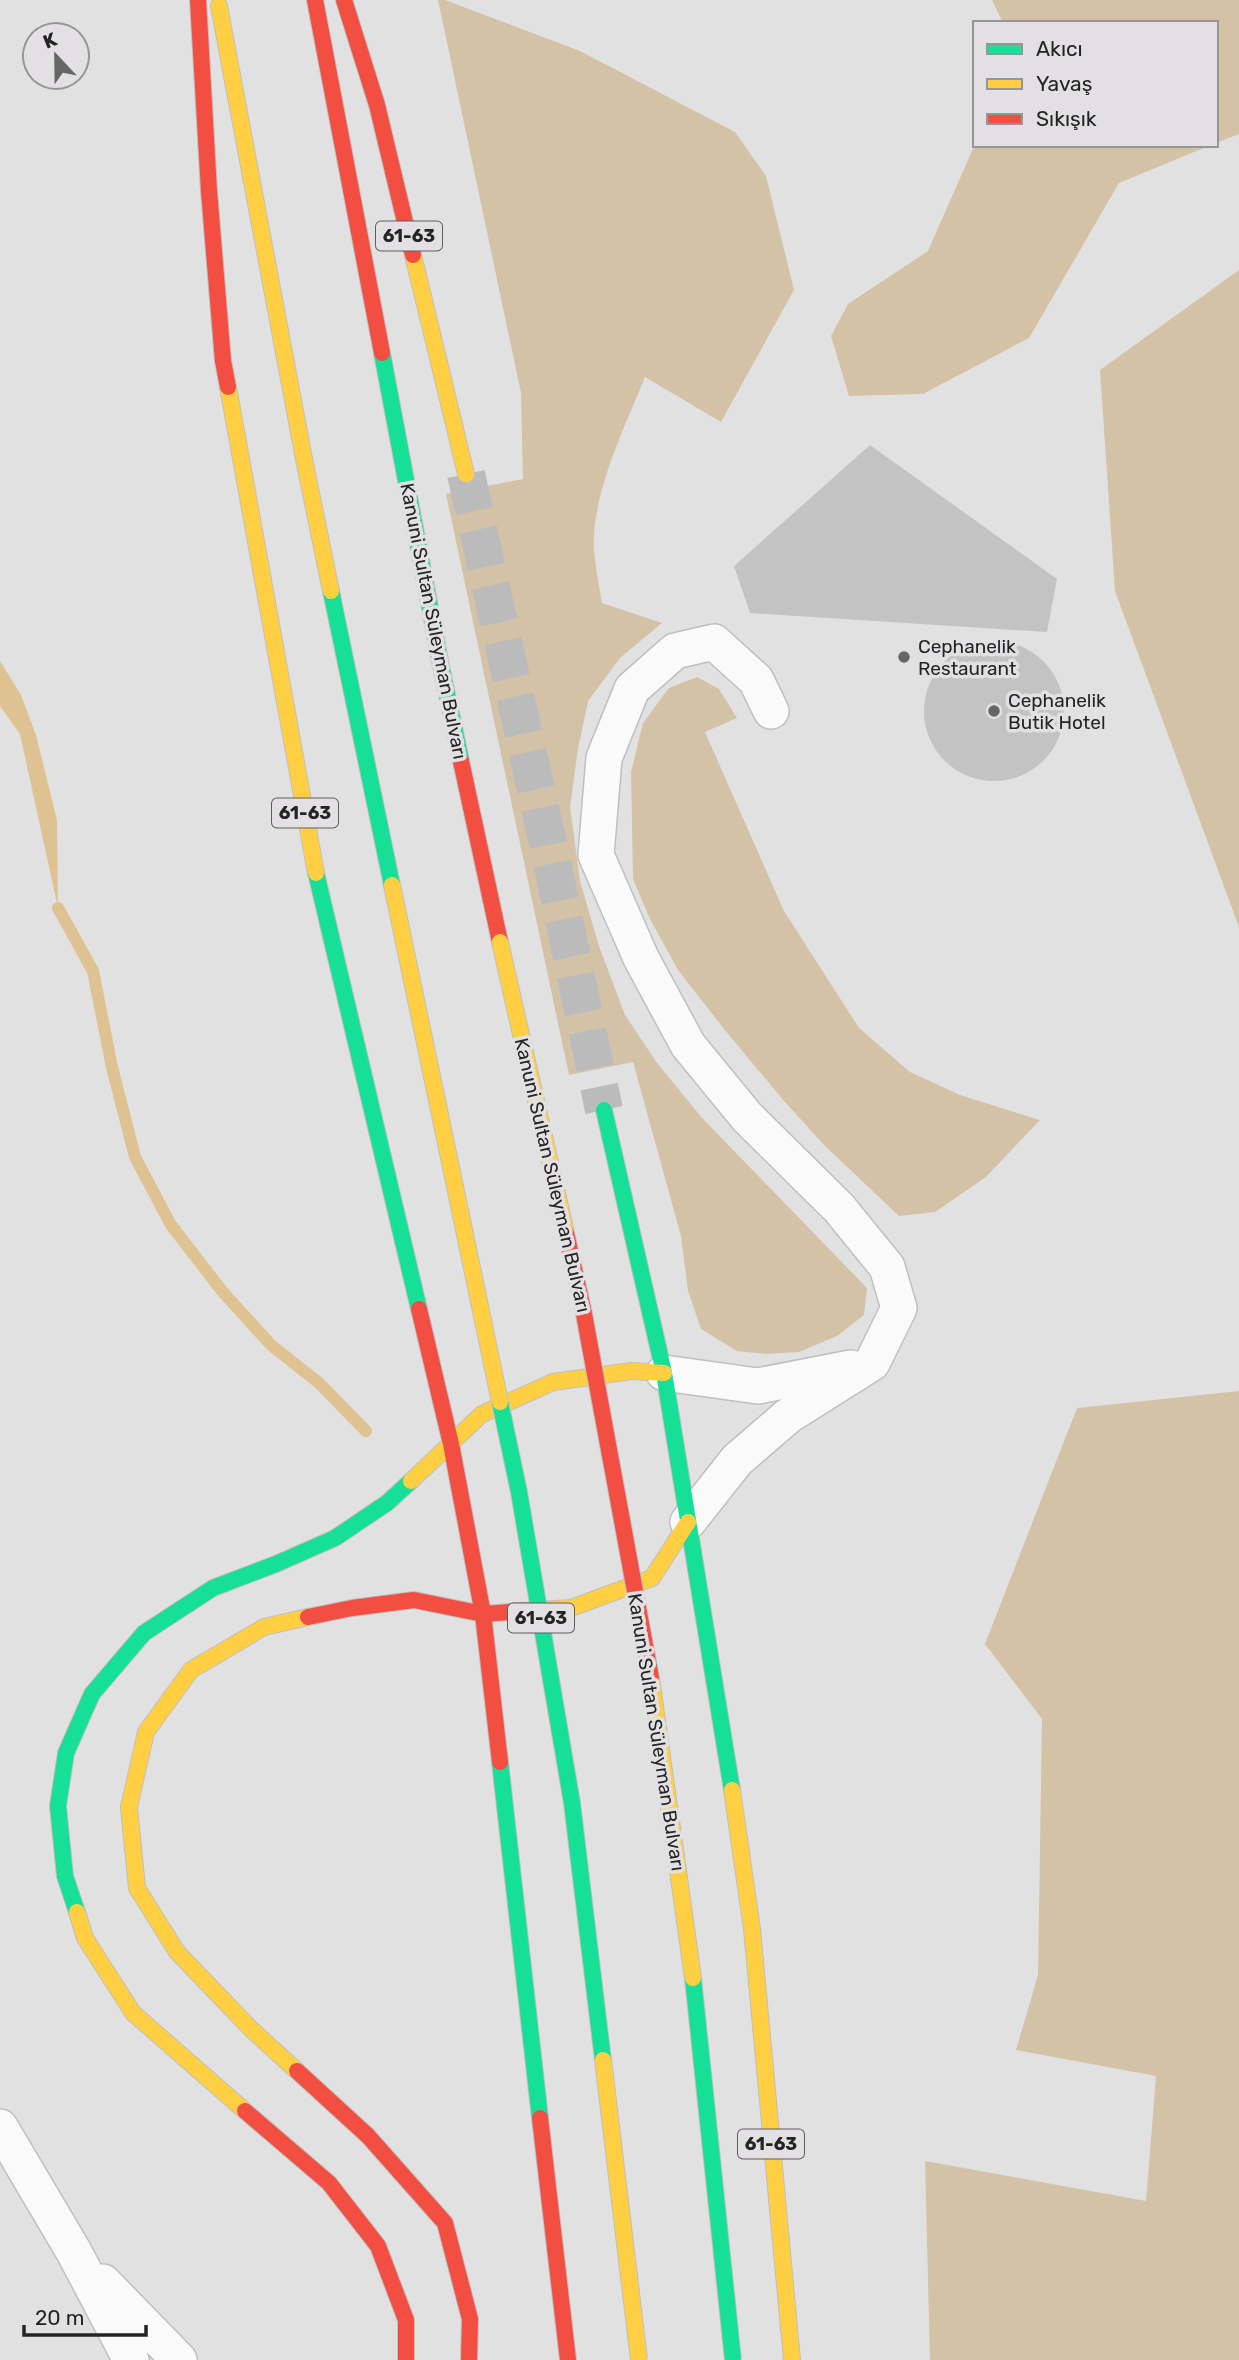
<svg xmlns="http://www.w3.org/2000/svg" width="1239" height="2360" font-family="Rubik,sans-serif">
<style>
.green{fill:#d4c2a7}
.water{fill:#dec292}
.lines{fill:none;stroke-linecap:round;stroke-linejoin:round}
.stream{stroke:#dec292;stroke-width:12}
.building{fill:#c4c3c4}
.primary-tunnel{stroke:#bcbbbc;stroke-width:38;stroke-dasharray:38 19;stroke-linecap:butt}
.street-casing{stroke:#c0bfc0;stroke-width:38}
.fast-casing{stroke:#c0bfc0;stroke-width:18}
.slow-casing{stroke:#c0bfc0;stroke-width:18}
.jam-casing{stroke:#c0bfc0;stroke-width:18}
.street{stroke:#fbfafb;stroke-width:35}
.fast{stroke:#16e098;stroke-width:16}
.slow{stroke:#ffcf43;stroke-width:16}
.jam{stroke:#f24e42;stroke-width:16}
.fast-bridge-casing{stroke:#c0bfc0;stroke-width:18;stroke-linecap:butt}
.slow-bridge-casing{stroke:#c0bfc0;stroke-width:18;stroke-linecap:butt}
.jam-bridge-casing{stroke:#c0bfc0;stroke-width:18;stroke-linecap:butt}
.fast-bridge{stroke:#16e098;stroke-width:16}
.slow-bridge{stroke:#ffcf43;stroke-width:16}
.jam-bridge{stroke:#f24e42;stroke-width:16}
.poi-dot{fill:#676667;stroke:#e2e0e3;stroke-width:2.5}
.labels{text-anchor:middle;stroke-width:7;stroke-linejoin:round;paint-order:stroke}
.shield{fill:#e2e0e3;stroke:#5e5c5e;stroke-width:2}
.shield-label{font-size:18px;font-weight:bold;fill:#252425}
.street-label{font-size:19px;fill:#252425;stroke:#e2e0e3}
.poi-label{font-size:19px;fill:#252425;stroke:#e2e0e3;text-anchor:start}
</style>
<rect width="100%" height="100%" fill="#e2e1e2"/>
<g class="green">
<path d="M438,0h7l135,51 155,81 31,44 28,114 -73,132 -76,-45c-20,50 -54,118 -51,172 1,18 5,36 8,54l60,20 -42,35 -32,43 -10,48 -8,58 10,74 19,65 26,69 32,48 46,56 164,169 -3,27 -27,21 -38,16 -32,2 -30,-3 -36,-22 -13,-38 -7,-55 -48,-174 -64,13 -123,-581 77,-15 -2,-86z"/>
<path d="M992,0h247v134l-23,9v-120h-213z"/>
<path d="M975,144l236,1 -92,38 -90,155 -106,56 -74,2 -18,-60 17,-32 80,-53z"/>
<path d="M1239,270v657l-124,-336 -15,-221z"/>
<path d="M697,677l22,12 18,29 -32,14 79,179 75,117 51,44 50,23 80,25 -54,57 -51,35 -36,4 -75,-71 -40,-44 -60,-72 -46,-59 -28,-51 -17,-40 -2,-107 12,-49 26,-35z"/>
<path d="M1239,1391v969h-309l-5,-199 221,40 10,-125 -140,-26 22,-75 4,-256 -57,-75 92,-236z"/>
</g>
<path class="water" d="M0,661l21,34 15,40 21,85 1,88 -38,-174 -20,-28z"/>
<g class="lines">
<path class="stream" d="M58,908l35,63 19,96 23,90 36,68 51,66 49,54 48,38 47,48"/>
</g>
<g class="building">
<path d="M870,445l187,134 -10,53 -297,-19 -16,-47z"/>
<circle cx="994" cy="711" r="70"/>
</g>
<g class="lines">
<path class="primary-tunnel" d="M466,474l81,365 57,271"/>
<defs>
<g id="street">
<path d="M664,1373l94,13 93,-18"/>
<path d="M688,1522l49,-62 51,-44 84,-53 27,-55 -12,-41 -48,-59 -92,-91 -59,-72 -47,-87 -45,-103 8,-97 28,-69 43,-38 39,-9 42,38 15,31"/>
<path d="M0,2127l74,125 57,108"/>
<path d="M103,2282l76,78"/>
</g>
<g id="fast">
<path d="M382,353l58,308 21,100"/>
<path d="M331,591l61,294"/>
<path d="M316,873l103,436"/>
<path d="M604,1110l60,263 68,417"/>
<path d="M500,1762l40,356"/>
<path d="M77,1912l-12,-36 -7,-70 8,-53 26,-59 52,-61 69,-45 63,-24 59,-26 52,-35 24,-22"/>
</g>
<g id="slow">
<path d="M219,6l85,453 27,132"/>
<path d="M413,255l53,219"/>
<path d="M228,387l88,486"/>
<path d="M411,1481l71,-67 71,-32 79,-11 32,2"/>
<path d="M522,1611l49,-3 81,-30 36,-56"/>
<path d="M732,1790l20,139 40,431"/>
<path d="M77,1912l8,26 48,75 112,98"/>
<path d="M297,2071l-45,-41 -75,-78 -40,-64 -8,-81 17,-75 45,-62 73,-43 44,-10"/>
</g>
<g id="jam">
<path d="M198,0l11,191 14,170 5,26"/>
<path d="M315,0l67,353"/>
<path d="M344,0l33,105 36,150"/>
<path d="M461,761l39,181"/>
<path d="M419,1309l32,135 32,170 17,148"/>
<path d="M308,1617l44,-9 62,-8 69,14 39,-3"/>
<path d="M297,2071l71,65 77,87 25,96 -1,41"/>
<path d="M245,2111l84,72 49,63 28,74v40"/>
<path d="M540,2118l28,242"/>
</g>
</defs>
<use href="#street" class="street-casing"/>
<use href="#fast" class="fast-casing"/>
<use href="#slow" class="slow-casing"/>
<use href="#jam" class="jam-casing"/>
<use href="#street" class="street"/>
<use href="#fast" class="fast"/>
<use href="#slow" class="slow"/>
<use href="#jam" class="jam"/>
<defs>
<g id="fast-bridge">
<path d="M500,1402l19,90 53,311 31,257"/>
<path d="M693,1978l40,382"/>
</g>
<g id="slow-bridge">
<path d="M392,885l108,517"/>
<path d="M500,942l66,291"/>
<path d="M651,1678l42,300"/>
<path d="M603,2060l36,300"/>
</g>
<path id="jam-bridge" d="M566,1233l18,81 67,364"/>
</defs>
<use href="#fast-bridge" class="fast-bridge-casing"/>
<use href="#slow-bridge" class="slow-bridge-casing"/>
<use href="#jam-bridge" class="jam-bridge-casing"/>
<use href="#fast-bridge" class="fast-bridge"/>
<use href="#slow-bridge" class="slow-bridge"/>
<use href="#jam-bridge" class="jam-bridge"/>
</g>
<g class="poi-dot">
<circle cx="904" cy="657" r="7"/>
<circle cx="994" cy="711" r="7"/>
</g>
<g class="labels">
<g class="shield">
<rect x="376" y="221.5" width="66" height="29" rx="5"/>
<rect x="272" y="798.5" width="66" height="29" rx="5"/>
<rect x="508" y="1603.5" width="66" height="29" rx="5"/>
<rect x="738" y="2129.5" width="66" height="29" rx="5"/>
</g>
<g class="shield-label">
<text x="409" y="242">61-63</text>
<text x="305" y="819">61-63</text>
<text x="541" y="1624">61-63</text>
<text x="771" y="2150">61-63</text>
</g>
<g class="street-label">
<text transform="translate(434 621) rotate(79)" y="7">Kanuni Sultan Süleyman Bulvarı</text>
<text transform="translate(553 1175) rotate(77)" y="7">Kanuni Sultan Süleyman Bulvarı</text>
<text transform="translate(657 1732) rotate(81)" y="7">Kanuni Sultan Süleyman Bulvarı</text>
</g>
<g class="poi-label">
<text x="918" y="653">Cephanelik<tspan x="918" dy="22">Restaurant</tspan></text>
<text x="1008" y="707">Cephanelik<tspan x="1008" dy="22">Butik Hotel</tspan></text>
</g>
</g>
<rect x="973" y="21" width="245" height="126" fill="#e2e0e3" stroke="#969597" stroke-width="2"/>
<rect x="987" y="44" width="35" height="10" fill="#16e098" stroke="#969597" stroke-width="2"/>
<text x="1036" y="56" font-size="21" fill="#252425">Akıcı</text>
<rect x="987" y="79" width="35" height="10" fill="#ffcf43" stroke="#969597" stroke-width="2"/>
<text x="1036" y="91" font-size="21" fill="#252425">Yavaş</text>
<rect x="987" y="114" width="35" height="10" fill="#f24e42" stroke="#969597" stroke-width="2"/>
<text x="1036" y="126" font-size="21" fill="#252425">Sıkışık</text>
<g transform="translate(56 56) rotate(338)"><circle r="33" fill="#e2e0e3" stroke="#969597" stroke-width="2"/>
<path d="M0-5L12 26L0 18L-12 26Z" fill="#676667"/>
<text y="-10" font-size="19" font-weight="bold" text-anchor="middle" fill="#252425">K</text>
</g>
<path d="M24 2325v10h122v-10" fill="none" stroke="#252425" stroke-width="3.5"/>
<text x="35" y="2325" font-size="21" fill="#252425" stroke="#e2e0e3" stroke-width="5" paint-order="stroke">20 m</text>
</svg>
